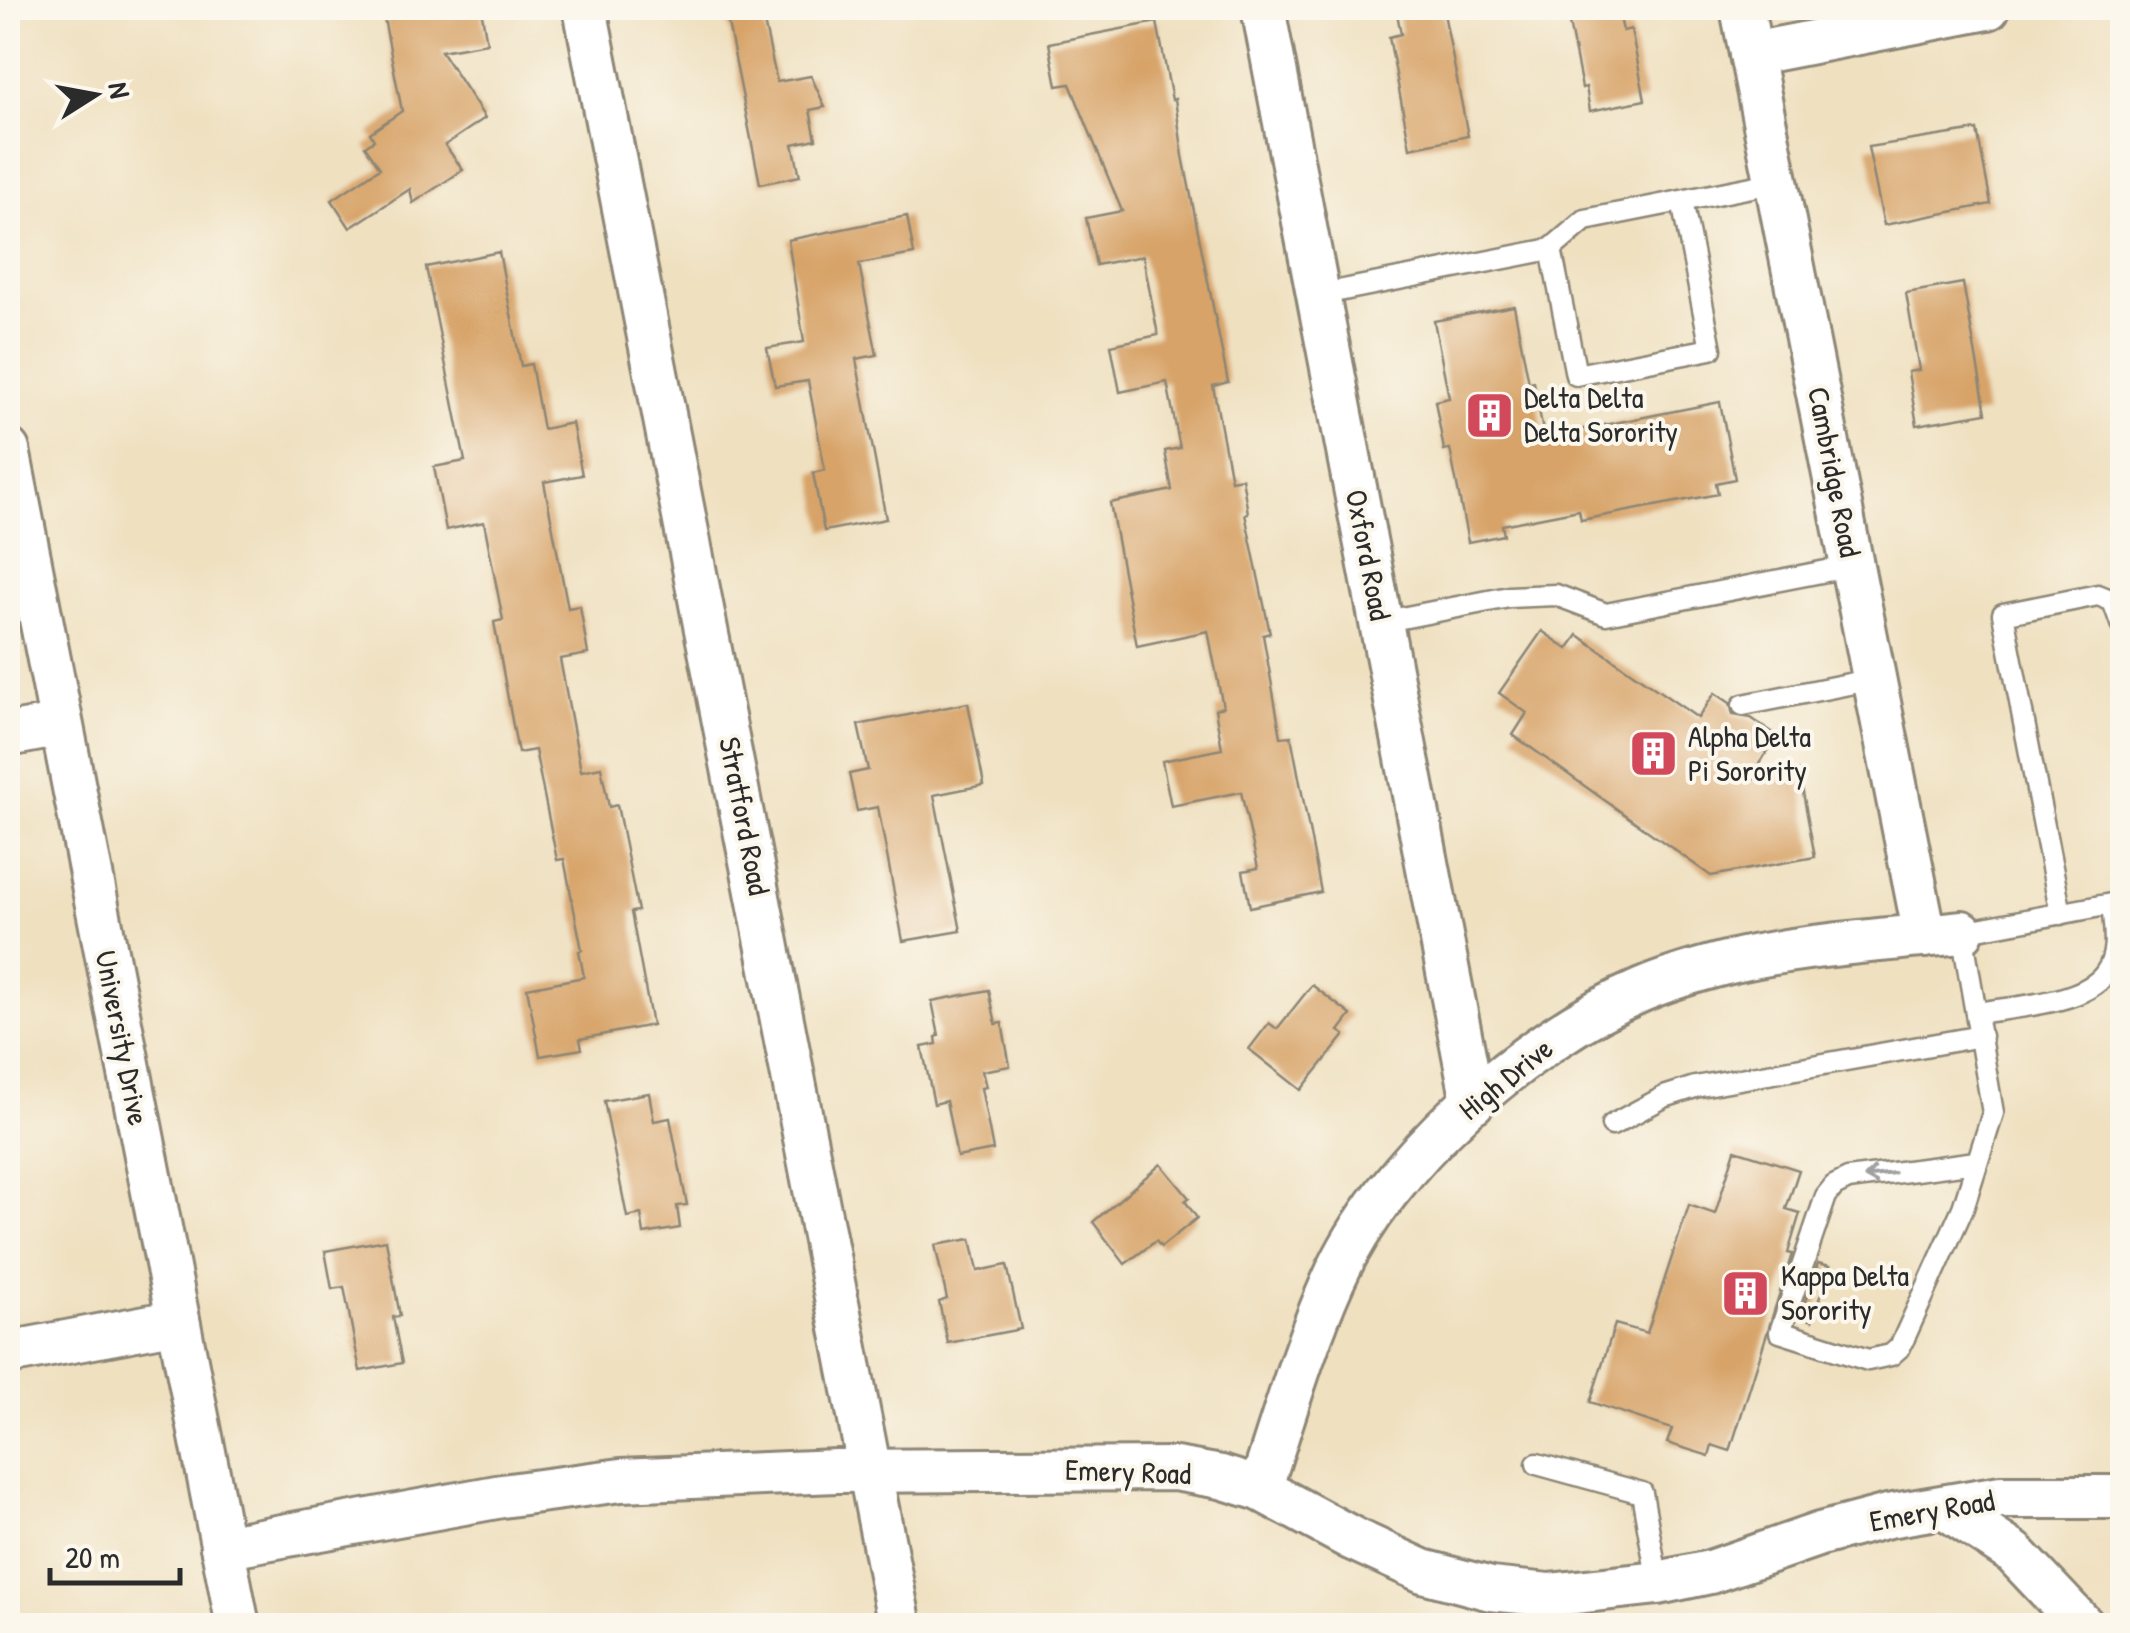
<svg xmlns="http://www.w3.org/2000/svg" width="2130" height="1633" font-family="'Patrick Hand',sans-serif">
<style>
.building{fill:#d7a368}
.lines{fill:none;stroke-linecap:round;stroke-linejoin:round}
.service-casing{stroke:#8d8676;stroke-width:25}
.minor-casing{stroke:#8d8676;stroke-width:48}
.service{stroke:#fff;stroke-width:20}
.minor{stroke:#fff;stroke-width:42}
.oneway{stroke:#a0a0a0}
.labels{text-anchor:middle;stroke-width:8;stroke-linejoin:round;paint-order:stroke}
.poi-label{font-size:30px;fill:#2b2b2b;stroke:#fbf7ec;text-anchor:start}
.street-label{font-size:30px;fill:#2b2b2b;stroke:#fbf7ec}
</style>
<rect width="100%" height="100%" fill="#fbf7ec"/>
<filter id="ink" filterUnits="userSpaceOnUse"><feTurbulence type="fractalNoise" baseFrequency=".01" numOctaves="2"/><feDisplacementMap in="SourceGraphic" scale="20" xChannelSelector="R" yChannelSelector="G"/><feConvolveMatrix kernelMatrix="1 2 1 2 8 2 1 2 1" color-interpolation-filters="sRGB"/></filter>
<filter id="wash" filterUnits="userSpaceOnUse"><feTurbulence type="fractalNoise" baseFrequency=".0048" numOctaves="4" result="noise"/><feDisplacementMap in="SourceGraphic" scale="40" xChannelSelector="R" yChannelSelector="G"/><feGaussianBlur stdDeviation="2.25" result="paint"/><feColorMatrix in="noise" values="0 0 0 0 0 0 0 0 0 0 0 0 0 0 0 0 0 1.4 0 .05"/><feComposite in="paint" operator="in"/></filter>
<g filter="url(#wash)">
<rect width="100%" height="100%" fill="#efe0c0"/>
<g id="blocks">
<g class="building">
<path d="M382,8h99l6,35 -46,8 44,67 -40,27 18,25 -50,33 -3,-14 -60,39 -18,-28 48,-32 -15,-22 9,-6 -4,-7 32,-22z"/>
<path d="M725,8h36l16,74 34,-6 14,31 -15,3 6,29 -23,5 7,32 -40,8z"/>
<path d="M1396,8h47l25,128 -58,12 -21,-111 12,-3z"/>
<path d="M1566,8h52l5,23 8,-2 14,71 -55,11 -4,-24 -4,1z"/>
<path d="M1157,22l15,78 3,-1 8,57 45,226 -15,4 18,94 11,-2 6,35 -3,1 25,119 -7,2 18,102 10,-1 30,156 -71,15 -7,-36 15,-3 -17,-76 -70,14 -9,-45 60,-12 -7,-40 8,-2 -15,-76 -71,15 -27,-143 62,-13 -7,-39 15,-3 -13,-66 -47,10 -9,-47 47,-10 -15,-79 -47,9 -10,-47 36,-7 -52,-127 -13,2 -8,-43z"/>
<path d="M1977,130l14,74 -107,21 -16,-78z"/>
<path d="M907,216l7,38 -55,10 18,91 -21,4 30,160 -62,12 -11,-58 12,-3 -17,-89 -33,5 -8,-38 37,-6 -16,-102z"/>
<path d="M499,252l22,114 10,-2 12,65 29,-6 10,52 -38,7 24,126 12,-2 8,48 -28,5 21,112 20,-4 8,40 8,-2 21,106 -7,1 21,113 -72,14 2,10 -42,7 -13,-68 57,-11 -5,-26 3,-1 -18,-91 -7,1 -22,-110 -17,3 -24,-131 9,-2 -19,-98 -38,8 -12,-63 31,-6 -39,-194z"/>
<path d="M1963,283l23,130 -69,12 -9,-53 11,-2 -13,-77z"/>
<path d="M1514,306l15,77 5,-1 10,55 176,-35 15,77 -19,4 2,11 -137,26 -2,-10 -77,15 2,10 -36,7 -18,-93 -6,1 -9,-49 14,-3 -15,-77z"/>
<path d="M1542,631l26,18 10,-14 120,83 17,-25 15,10 3,12 18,3 27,18 -30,44 51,-9 16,86 -104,19 -198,-141 14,-22 -28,-20z"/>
<path d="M968,703l16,82 -50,10 27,136 -58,10 -25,-134 -21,4 -8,-37 19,-4 -10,-45z"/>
<path d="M1312,985l39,30 -12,16 6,4 -44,55 -52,-41 20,-26 8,6z"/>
<path d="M989,990l7,34 6,-1 8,43 -28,5 4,16 -5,1 12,62 -36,7 -11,-56 -12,3 -12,-57 15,-3 -1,-7 3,-1 -7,-35z"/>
<path d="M649,1093l5,28 16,-3 17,87 -10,1 3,22 -36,6 -3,-20 -14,3 -23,-116z"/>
<path d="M1735,1150l64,20 -13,39 14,4 -12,40 4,1 -62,197 -18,-6 -3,11 -42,-13 5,-14 -82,-27 25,-78 32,9 42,-128 26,9z"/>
<path d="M1161,1164l28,34 -4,3 12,17 -36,29 -5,-6 -31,23 -32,-42z"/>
<path d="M971,1239l7,32 29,-6 14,64 -73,14 -9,-41 8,-3 -12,-54z"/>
<path d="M386,1240l14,76 -7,1 9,46 -42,8 -16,-84 -12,2 -7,-38z"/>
<path d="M1818,1263l12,3 -18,55 -12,-5z"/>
</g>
</g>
</g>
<g filter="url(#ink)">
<use href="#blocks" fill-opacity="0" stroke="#8d8676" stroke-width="2.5"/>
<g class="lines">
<defs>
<g id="service">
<path d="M1551,249l25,126 135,-26 -29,-148"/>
<path d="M1318,295l233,-46 34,-29 192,-38"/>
<path d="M1381,622l128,-25 47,-2 50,19 246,-48"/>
<path d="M1743,705l131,-26"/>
<path d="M2061,914l-58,-300 95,-19 15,6 9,25"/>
<path d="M1977,1013c35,-6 106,-9 128,-39 15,-20 9,-47 7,-70"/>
<path d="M1612,1125l52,-28 31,-10 286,-51"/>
<path d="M1976,1162l-128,17 -14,7 -8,10 -46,136 88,28 23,-5 9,-8 63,-139 30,-95 -31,-181 160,-30"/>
<path d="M1537,1464l105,29 16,90"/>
</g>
<g id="minor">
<path d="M585,8l315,1618"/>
<path d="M1263,8l210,1094"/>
<path d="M1742,8l183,928"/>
<path d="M1751,54l237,-46"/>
<path d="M8,450l230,1176"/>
<path d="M8,735l53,-10"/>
<path d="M8,1353l170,-32"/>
<path d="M1260,1489c23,-69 43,-141 73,-208 51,-117 192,-242 309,-291 26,-11 53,-19 80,-26 78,-20 160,-23 240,-32"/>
<path d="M1946,1508l68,45 69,73"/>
<path d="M222,1547l280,-51 119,-16 216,-9 338,-2 46,8 39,12 93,50 70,32 68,18 58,6 109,-12 52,-11 110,-38 68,-18 113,-19h121"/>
</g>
</defs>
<use href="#service" class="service-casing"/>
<use href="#minor" class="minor-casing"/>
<use href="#service" class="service"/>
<use href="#minor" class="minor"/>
</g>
<defs><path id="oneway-shaft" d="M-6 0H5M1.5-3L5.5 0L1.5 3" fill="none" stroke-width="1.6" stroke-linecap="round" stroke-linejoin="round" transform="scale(2.5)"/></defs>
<use class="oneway" href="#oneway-shaft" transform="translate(1879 1175) rotate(172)"/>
</g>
<defs>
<symbol id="building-square" viewBox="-11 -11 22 22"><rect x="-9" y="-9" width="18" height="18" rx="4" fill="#d1495b" stroke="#fbf7ec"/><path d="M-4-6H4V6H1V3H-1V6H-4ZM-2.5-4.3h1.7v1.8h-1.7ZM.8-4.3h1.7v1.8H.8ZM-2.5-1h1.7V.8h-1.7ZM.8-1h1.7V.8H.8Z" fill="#fff"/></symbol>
</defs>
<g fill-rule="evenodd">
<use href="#building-square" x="1462" y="388" width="55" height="55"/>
<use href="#building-square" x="1626" y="726" width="55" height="55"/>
<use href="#building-square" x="1718" y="1266" width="55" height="55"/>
</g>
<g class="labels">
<g class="poi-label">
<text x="1524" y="408">Delta Delta<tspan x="1524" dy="34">Delta Sorority</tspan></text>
<text x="1688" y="747">Alpha Delta<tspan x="1688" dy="34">Pi Sorority</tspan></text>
<text x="1781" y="1286">Kappa Delta<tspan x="1781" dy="34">Sorority</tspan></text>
</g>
<g class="street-label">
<text transform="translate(1834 472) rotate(79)" y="10">Cambridge Road</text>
<text transform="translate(1368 555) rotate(79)" y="10">Oxford Road</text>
<text transform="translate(744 816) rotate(79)" y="10">Stratford Road</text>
<text transform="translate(122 1038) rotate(79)" y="10">University Drive</text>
<text transform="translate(1506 1079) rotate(-39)" y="10">High Drive</text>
<text transform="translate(1128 1472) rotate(2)" y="10">Emery Road</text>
<text transform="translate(1932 1511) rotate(-10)" y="10">Emery Road</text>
</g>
</g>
<rect width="2130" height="1633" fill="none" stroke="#fbf7ec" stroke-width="40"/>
<g transform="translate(95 95) rotate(79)" stroke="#fbf7ec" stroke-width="8" paint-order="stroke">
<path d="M0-8L18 38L0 25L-18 38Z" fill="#2b2b2b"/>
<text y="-15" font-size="28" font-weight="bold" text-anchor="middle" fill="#2b2b2b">N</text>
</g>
<path d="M50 1568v15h130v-15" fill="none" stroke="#2b2b2b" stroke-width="5"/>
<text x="65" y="1568" font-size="30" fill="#2b2b2b" stroke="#fbf7ec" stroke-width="8" paint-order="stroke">20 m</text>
</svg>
